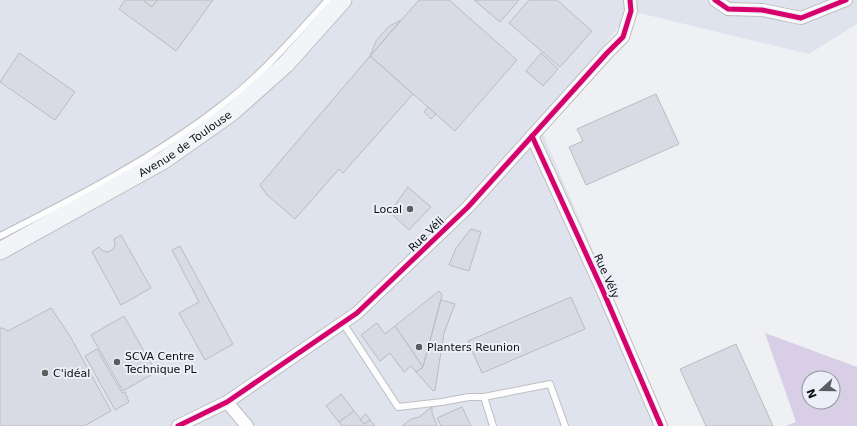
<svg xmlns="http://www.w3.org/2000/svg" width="857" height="426" font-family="'DejaVu Sans',sans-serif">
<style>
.built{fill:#dfe3ed}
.green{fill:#d8cfe7;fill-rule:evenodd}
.building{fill:#d9dae3;stroke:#bbbbbf}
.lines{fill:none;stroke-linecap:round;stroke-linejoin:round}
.service-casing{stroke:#bebec2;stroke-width:8}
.minor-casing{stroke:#bebec2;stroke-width:14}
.secondary-casing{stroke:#bebec2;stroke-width:19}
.service{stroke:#fdfdfd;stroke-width:6}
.minor{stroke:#fdfdfd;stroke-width:12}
.secondary{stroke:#f2f5f8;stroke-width:17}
.cycleway-casing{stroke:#eceff7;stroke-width:8}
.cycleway{stroke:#d6006c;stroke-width:5}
.poi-dot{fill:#5c5d60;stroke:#eceff7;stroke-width:1.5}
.labels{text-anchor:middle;stroke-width:4;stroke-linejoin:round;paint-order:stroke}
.street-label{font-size:11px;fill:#0d0e10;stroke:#eceff7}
.poi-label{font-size:11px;fill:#0d0e10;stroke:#eceff7;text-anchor:start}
</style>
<rect width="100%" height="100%" fill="#eff0f4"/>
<path class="built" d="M0,0h857v24l-48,30 -178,-43 -91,116 128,299h-668z"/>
<path class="green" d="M765,333l92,34v59h-71l10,-4zM809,378h24v24h-24z"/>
<g class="building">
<path d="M125,0h18l9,7 5,-7h56l-37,51 -57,-42z"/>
<path d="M143,0h14l-5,7z"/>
<path d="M419,0h30l68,60 -62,71 -85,-75z"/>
<path d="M474,0h45l-19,22z"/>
<path d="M529,0h28l35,31 -32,36 -51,-44z"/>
<path d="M401,20l-31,36 6,-15 12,-14z"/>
<path d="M19,53l56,39 -20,28 -55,-38z"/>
<path d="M541,53l17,16 -15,17 -17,-15z"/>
<path d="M370,56l43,38 -70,79 -4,-4 -44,50 -28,-24 -7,-10z"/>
<path d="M656,94l23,50 -93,41 -17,-38 14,-6 -6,-12z"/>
<path d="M428,107l8,7 -5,5 -7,-7z"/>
<path d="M408,187l23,20 -22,23 -19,-18z"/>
<path d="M471,229l10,3 -12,39 -20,-6 7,-17z"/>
<path d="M121,235l30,53 -30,17 -29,-53 7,-5 4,4 5,1 5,-3 2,-4 -1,-6z"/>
<path d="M180,246l53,98 -28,16 -26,-47 20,-11 -27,-52z"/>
<path d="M439,291l3,4 -19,72 -28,-41z"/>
<path d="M571,297l14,32 -103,44 -14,-32z"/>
<path d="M441,300l14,4 -11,29 -9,57 -2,1 -17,-19 7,-5z"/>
<path d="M51,308l19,28 41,75 -27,15h-84v-98h2l6,3z"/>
<path d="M124,316l32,56 -33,19 -32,-56z"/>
<path d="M377,323l8,11 10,-8 28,41 -7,5 -5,-6 -7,6 -14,-19 -10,8 -19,-26z"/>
<path d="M736,344l37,82h-67l-26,-57z"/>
<path d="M97,349l25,44 3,-1 4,10 -14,8 -30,-54z"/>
<path d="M341,394l13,17 -15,11 -13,-16z"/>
<path d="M432,407v6l5,13h-35l9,-7 8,-2z"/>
<path d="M462,407l9,19h-30l-4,-8z"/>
<path d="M354,411l10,13 6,-4 5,6h-33l-3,-4z"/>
<path d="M366,414l4,6 -6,4 -4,-5z"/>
</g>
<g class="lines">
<defs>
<g id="service">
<path d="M0,236c77,-39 154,-78 222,-131 40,-30 72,-68 106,-105"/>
<path d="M343,323l55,84 44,-5 27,-5h15l66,-13 15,42"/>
<path d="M484,397l9,29"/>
</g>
<g id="minor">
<path d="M715,0l13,9 34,1 39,8 45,-18"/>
<path d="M532,136l71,155 58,135"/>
<path d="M227,402l20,24"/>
<path d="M178,426l49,-24 130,-89 111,-106 139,-154 16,-16 8,-26 -1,-11"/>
</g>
<g id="secondary">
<path id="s1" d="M0,251l164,-91 68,-48 54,-48 57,-64"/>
</g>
</defs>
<use href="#service" class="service-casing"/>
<use href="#minor" class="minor-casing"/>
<use href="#secondary" class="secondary-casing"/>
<use href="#service" class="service"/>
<use href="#minor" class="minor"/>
<use href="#secondary" class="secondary"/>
<defs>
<g id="cycleway">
<path d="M715,0l13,9 34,1 39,8 45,-18"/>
<path d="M532,136l71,155 58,135"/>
<path d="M178,426l49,-24 130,-89 111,-106 139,-154 16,-16 8,-26 -1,-11"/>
</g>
</defs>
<use href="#cycleway" class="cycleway-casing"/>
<use href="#cycleway" class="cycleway"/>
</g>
<g class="poi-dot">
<circle cx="410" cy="209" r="4"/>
<circle cx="419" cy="347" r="4"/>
<circle cx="117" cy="362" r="4"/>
<circle cx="45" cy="373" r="4"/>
</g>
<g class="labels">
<g class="street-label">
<text dy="4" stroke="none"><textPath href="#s1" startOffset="214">Avenue de Toulouse</textPath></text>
<text transform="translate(426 234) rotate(-44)" y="4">Rue Véli</text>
<text transform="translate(607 276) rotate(66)" y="4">Rue Vély</text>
</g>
<g class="poi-label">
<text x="402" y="213" text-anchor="end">Local</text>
<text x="427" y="351">Planters Reunion</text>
<text x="125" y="360">SCVA Centre<tspan x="125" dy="13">Technique PL</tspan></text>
<text x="53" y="377">C'idéal</text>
</g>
</g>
<g transform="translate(821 390) rotate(249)"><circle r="19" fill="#eceff7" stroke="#93959b"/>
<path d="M0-3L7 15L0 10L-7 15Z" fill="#5c5d60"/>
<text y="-6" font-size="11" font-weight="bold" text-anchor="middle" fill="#0d0e10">N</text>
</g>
</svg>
